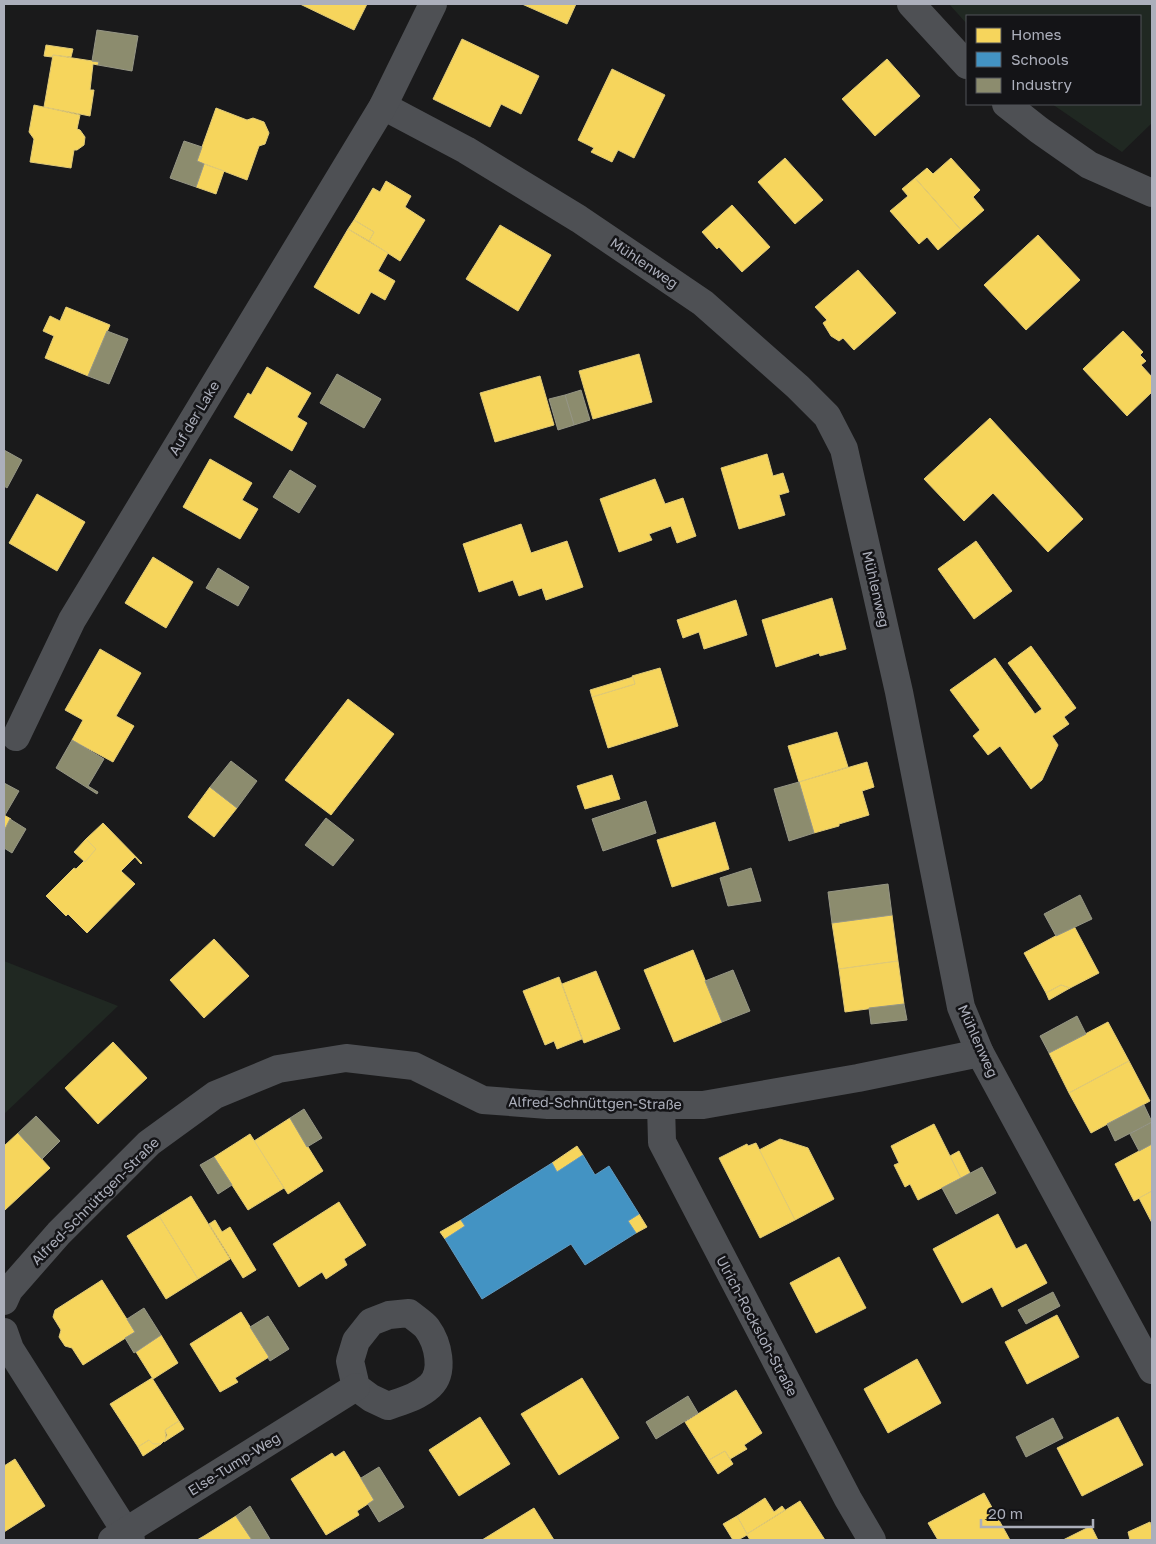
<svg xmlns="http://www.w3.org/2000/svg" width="1156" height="1544" font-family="'Golos Text',sans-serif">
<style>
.green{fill:#202822}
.homes{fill:#f6d55c;stroke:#e0ca78}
.schools{fill:#4393c3;stroke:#629bc1}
.industry{fill:#8c8c6e;stroke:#969685}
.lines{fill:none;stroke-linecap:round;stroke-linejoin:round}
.street{stroke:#4e5054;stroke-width:28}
.labels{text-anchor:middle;stroke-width:5;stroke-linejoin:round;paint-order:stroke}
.street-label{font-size:14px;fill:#acafbb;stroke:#141417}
</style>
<rect width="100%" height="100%" fill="#1a1a1b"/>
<g class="green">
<path d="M949,4h203v119l-30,29 -70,-48h88v-88h-173v8z"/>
<path d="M4,961l114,45 -114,108z"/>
</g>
<g class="homes">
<path d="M300,4h67l-13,26z"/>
<path d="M522,4h54l-9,20z"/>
<path d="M462,39l77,37 -18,38 -20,-10 -11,23 -57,-28z"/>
<path d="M46,45l27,4 -2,8 -18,-2 -1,2 -8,-1z"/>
<path d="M53,55l46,7 -1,3 -5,-1 -3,26h4l-4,26 -46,-9z"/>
<path d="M887,59l33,37 -45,40 -33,-37z"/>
<path d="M612,69l53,26 -31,63 -16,-8 -6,12 -21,-10 3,-4 -16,-8z"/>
<path d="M34,105l46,10 -3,14 3,1 5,7 -1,8 -7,5h-3l-3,18 -41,-6 4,-23 -5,-7z"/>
<path d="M216,108l31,12 6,-2 11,4 5,11 -4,11 -6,2 -12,34 -50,-19z"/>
<path d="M785,158l38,42 -28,24 -37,-42z"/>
<path d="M951,158l29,32 -7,7 11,13 -23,20 -46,-52 12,-10 6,6z"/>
<path d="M204,164l20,7 -8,23 -20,-7z"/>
<path d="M915,178l46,52 -23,20 -11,-13 -8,7 -29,-33 18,-15 -6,-7z"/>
<path d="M386,181l25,15 -6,11 20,13 -25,41 -31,-20 5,-9 -20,-12 19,-32 7,4z"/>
<path d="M732,205l38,42 -28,25 -23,-25 -2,2 -15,-17z"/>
<path d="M354,220l20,12 -5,9 -21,-12z"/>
<path d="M500,225l51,30 -33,56 -52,-32z"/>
<path d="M348,229l40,24 -10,18 17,10 -10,19 -14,-8 -12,22 -45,-27z"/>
<path d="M1038,235l42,45 -54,50 -42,-45z"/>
<path d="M858,270l38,43 -42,37 -11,-12 -4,3 -8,-5 -8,-13 4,-3 -12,-13z"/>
<path d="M66,307l44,18 -22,51 -43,-18 9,-22 -11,-5 7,-15 10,5z"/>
<path d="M1123,331l20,21 -3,3 6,6 -5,4 11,12v15l-25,24 -44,-47z"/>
<path d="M639,354l13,48 -59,17 -14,-48z"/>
<path d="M267,367l44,26 -14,24 10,6 -15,28 -58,-34 14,-24 3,2z"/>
<path d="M540,376l14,49 -59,17 -15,-49z"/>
<path d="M990,418l93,101 -35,33 -55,-59 -29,28 -40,-42z"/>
<path d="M767,454l6,22 10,-3 6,19 -10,3 6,20 -46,14 -18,-61z"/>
<path d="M210,459l42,24 -10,17 16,9 -18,30 -57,-32z"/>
<path d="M655,479l10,25 18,-6 13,38 -19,7 -6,-17 -22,8 3,6 -33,12 -19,-53z"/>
<path d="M37,494l48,28 -28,49 -48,-28z"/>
<path d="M521,524l10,29 36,-12 16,46 -37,13 -4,-12 -23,8 -6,-16 -34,12 -16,-48z"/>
<path d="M976,541l36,50 -38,28 -36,-50z"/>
<path d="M153,557l40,25 -27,46 -41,-25z"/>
<path d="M832,598l14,51 -26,7 -1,-3 -43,14 -14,-47z"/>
<path d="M736,600l11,35 -43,14 -5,-17 -16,6 -6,-18z"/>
<path d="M1031,646l45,62 -12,9 5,7 -17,12 6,9 -16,35 -11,9 -31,-43 -12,9 -15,-19 7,-6 -30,-40 45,-32 40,56 7,-5 -34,-46z"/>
<path d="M100,649l41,24 -25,43 18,10 -21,36 -41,-22 11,-20 -18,-10z"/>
<path d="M660,668l18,58 -70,22 -16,-51 43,-13 -3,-8z"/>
<path d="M633,677l2,7 -43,13 -2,-7z"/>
<path d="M348,699l46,35 -63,81 -46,-35z"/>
<path d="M837,732l11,35 -49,15 -11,-36z"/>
<path d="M867,762l7,25 -12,4 7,24 -30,9v2l-25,7 -15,-51z"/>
<path d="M612,775l8,24 -35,10 -8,-23z"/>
<path d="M210,787l27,21 -23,29 -26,-20z"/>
<path d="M4,815l7,4 -7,12z"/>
<path d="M715,822l14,47 -57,18 -15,-47z"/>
<path d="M103,823l39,40 -1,1 -6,-7 -14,14 14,13 -48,49 -19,-19 -2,2 -20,-20 28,-28 2,1 20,-20 -10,-10z"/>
<path d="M86,839l10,10 -11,13 -11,-10z"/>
<path d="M892,915l6,46 -59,8 -7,-46z"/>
<path d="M1074,926l25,47 -29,15 -9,-3 -15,8 -22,-40z"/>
<path d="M214,939l35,37 -45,42 -34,-38z"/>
<path d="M693,950l29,72 -48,20 -30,-72z"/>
<path d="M898,961l6,43 -59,8 -6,-43z"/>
<path d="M596,971l24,58 -36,14 -22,-59z"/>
<path d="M559,977l23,62 -25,10 -3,-8 -9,4 -22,-54z"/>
<path d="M1061,985l9,3 -21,12 -3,-7z"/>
<path d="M1108,1022l21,39 -60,32 -20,-40z"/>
<path d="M113,1042l34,36 -49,46 -33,-36z"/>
<path d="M1129,1061l21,40 -59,32 -22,-40z"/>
<path d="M290,1118l33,53 -35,23 -34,-53z"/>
<path d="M934,1124l27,54 -43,22 -8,-16 -5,3 -11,-22 5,-2 -8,-17z"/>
<path d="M18,1133l32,35 -45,42 -1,-2v-62z"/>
<path d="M250,1134l34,54 -36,22 -34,-53z"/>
<path d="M780,1139l28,9 26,51 -39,21 -36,-70z"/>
<path d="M756,1143l39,77 -35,18 -41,-80 28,-14 1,2z"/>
<path d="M1152,1144v47l-18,10 -19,-37z"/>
<path d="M577,1146l6,9 -26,17 -5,-9z"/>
<path d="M959,1151l11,22 -9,5 -11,-22z"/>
<path d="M1152,1191v32l-13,-25z"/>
<path d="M191,1196l39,63 -32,20 -39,-63z"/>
<path d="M339,1202l27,43 -22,14 3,6 -21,14 -4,-7 -23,15 -26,-43z"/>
<path d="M639,1214l8,13 -11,6 -8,-12z"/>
<path d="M998,1214l18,35 10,-5 21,39 -45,24 -10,-20 -30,16 -29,-54z"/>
<path d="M159,1216l39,63 -32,20 -39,-63z"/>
<path d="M215,1220l7,12 8,-5 26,43 -13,8 -34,-54z"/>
<path d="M461,1220l4,6 -20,13 -5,-7z"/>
<path d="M839,1257l27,51 -50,25 -26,-50z"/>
<path d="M102,1280l33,52 -52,33 -11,-17 -7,-2 -6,-9 2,-7 -8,-13 2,-7z"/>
<path d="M241,1312l28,45 -34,21 3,4 -18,10 -30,-48z"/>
<path d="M1057,1315l22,42 -52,27 -22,-42z"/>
<path d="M161,1335l17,28 -25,16 -17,-27z"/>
<path d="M917,1359l24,44 -53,30 -24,-44z"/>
<path d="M152,1378l27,43 -14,9 1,9 -5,5h-8l-4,-4 -11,7 -28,-43z"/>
<path d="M582,1378l37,60 -60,37 -38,-61z"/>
<path d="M736,1390l26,43 -18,12 3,4 -17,10 -5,-8 -16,9 -24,-38z"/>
<path d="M480,1417l30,47 -51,32 -30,-46z"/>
<path d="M1118,1417l25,48 -61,31 -25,-48z"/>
<path d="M179,1421l5,8 -20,13 3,-7 -2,-5z"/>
<path d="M149,1440l4,4h8l-18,12 -5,-9z"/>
<path d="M344,1451l30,49 -17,11 2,4 -33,20 -35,-56 41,-26 3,4z"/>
<path d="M725,1451l8,13 -15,10 -9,-14z"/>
<path d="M15,1459l30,47 -41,26v-66z"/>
<path d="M984,1493l26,47h-72l-10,-17z"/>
<path d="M765,1498l9,14 8,-6 3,4 -38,24 -10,-18z"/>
<path d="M800,1501l25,39h-75l-3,-5 -9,5h-5l-10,-16 14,-8 10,18z"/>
<path d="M534,1508l20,32h-72z"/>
<path d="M236,1516l16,24h-55l7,-4z"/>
<path d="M1150,1522l2,5v13h-22l-2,-8z"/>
<path d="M1091,1526l7,14h-35z"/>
</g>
<path class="schools" d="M583,1155l12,20 14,-9 30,48 -11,7 8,12 -51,32 -14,-21 -89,55 -37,-60 20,-13 -4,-6 91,-57 5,9z"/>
<g class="industry">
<path d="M97,30l41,6 -6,35 -34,-6 1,-3 -7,-1z"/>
<path d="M184,141l18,6 -5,14 7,3 -8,23 -26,-9z"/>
<path d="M107,331l21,8 -19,45 -21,-8z"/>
<path d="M337,374l44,25 -17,29 -44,-25z"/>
<path d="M581,390l9,30 -16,5 -9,-30z"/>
<path d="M565,395l9,30 -16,5 -9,-31z"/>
<path d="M4,450l18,10 -15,28 -3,-2z"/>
<path d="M290,470l26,16 -17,27 -26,-16z"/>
<path d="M218,568l31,19 -11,19 -32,-18z"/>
<path d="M72,740l32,19 -16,27 10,6 -1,2 -41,-26z"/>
<path d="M231,761l26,20 -20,27 -27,-21z"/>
<path d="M799,782l15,51 -25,8 -15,-52z"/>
<path d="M4,783l15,8 -14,24h-1z"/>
<path d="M646,801l10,32 -53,18 -11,-32z"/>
<path d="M326,818l28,22 -21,26 -28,-21z"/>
<path d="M10,819l16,10 -14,24 -8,-5v-17z"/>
<path d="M751,868l10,33 -33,5 -8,-28z"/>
<path d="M888,884l4,31 -60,8 -4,-31z"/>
<path d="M1080,895l12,24 -36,17 -12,-22z"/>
<path d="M733,970l17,41 -28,11 -17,-41z"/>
<path d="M904,1004l3,16 -36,4 -2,-16z"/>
<path d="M1077,1016l9,18 -37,19 -9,-17z"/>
<path d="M1144,1105l8,17 -37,19 -8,-17z"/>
<path d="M304,1109l18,29 -15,9 -17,-29z"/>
<path d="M36,1116l24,25 -18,18 -24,-26z"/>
<path d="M1152,1122v22l-13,7 -9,-17z"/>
<path d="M214,1157l18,28 -14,9 -18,-29z"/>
<path d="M982,1167l14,26 -40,21 -14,-26z"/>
<path d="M1053,1292l7,14 -34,18 -8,-14z"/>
<path d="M144,1308l17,27 -27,18 -9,-15 10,-6 -8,-13z"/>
<path d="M268,1316l21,33 -19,12 -2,-3 1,-1 -19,-30z"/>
<path d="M688,1396l10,17 -42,26 -10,-17z"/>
<path d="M1053,1418l10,20 -37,19 -10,-20z"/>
<path d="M379,1467l25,40 -25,15 -11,-18 6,-4 -13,-22z"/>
<path d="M250,1506l20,33 -2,1h-16l-16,-24z"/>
</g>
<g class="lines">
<g class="street">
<path d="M911,4l56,61"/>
<path d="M1006,104l33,26 50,35 63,28"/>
<path d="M383,106l83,44 113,69 124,84 95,84 29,29 17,33 55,243 62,315 19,46 172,317"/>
<path d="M16,737l56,-117 311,-514 50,-102"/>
<path d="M661,1105l1,37 186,357 24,41"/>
<path d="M4,1301l5,-11 50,-57 90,-90 66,-48 63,-26 68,-11 68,8 69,34 65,5h155l155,-27 122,-25"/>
<path d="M409,1313c6,5 14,10 18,15 11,15 18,44 3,58 -12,11 -28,15 -42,20l-17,-8 -15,-11 -6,-26 6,-20 15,-19 18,-7z"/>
<path d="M4,1332l6,17 121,191"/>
<path d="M112,1540l244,-153"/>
</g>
</g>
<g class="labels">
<g class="street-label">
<text transform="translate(644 263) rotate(34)" y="5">Mühlenweg</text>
<text transform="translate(194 418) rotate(-59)" y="5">Auf der Lake</text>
<text transform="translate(876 589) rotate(77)" y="5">Mühlenweg</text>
<text transform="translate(978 1041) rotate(66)" y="5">Mühlenweg</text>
<text transform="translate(595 1103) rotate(1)" y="5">Alfred-Schnüttgen-Straße</text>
<text transform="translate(95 1201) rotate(-45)" y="5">Alfred-Schnüttgen-Straße</text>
<text transform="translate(757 1326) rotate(62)" y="5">Ulrich-Rocksloh-Straße</text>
<text transform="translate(234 1464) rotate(-32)" y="5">Else-Tump-Weg</text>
</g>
</g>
<rect width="1156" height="1544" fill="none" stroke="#acafbb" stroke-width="10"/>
<rect x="966" y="15" width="175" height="90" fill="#141417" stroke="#515259"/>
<rect x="976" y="28" width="25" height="15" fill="#f6d55c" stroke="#515259"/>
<text x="1011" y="40" font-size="15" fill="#acafbb">Homes</text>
<rect x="976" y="52" width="25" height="15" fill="#4393c3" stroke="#515259"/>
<text x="1011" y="65" font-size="15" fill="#acafbb">Schools</text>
<rect x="976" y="78" width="25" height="15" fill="#8c8c6e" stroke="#515259"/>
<text x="1011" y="90" font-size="15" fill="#acafbb">Industry</text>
<path d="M981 1519v8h112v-8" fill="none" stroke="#acafbb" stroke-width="2.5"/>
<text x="988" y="1519" font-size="15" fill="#acafbb" stroke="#141417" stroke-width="4" paint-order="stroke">20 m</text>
</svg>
